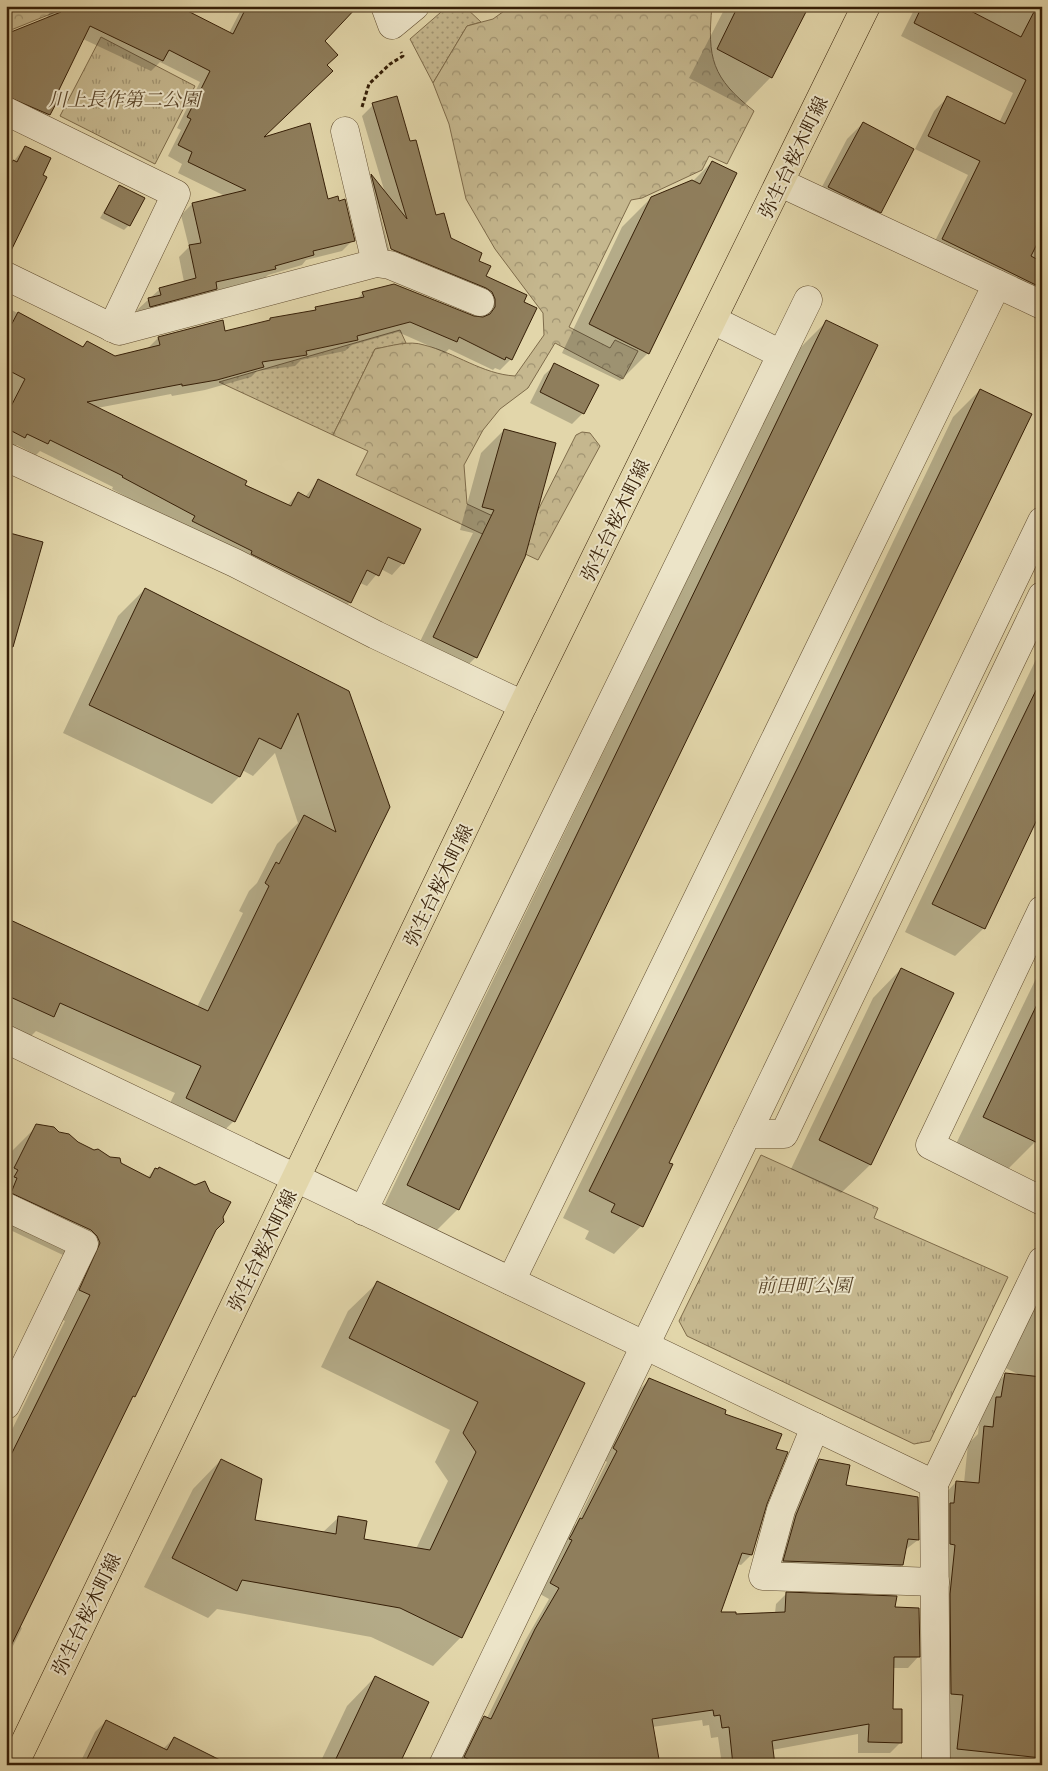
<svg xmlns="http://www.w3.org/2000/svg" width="1048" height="1771" font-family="'Sorts Mill Goudy','Noto Serif JP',serif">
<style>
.grass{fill:url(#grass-dots);stroke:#7e6b4a}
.forest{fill:url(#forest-crowns);stroke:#7e6b4a}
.park{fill:url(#park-tufts);stroke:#7e6b4a}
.shadow{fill:#0003;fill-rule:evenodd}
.building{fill:#8f7e5c;stroke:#361f07}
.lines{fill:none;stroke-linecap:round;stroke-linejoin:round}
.minor-casing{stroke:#614d30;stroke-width:29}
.major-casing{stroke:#361f07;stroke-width:29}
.path{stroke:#361f07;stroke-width:3;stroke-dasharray:4 2.5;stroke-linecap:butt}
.minor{stroke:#ece4c8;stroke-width:28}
.major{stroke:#e2d6aa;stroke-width:28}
.labels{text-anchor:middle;stroke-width:4;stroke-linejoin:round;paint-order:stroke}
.park-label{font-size:19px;font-style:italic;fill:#5a4529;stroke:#ece4c8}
.street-label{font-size:19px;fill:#361f07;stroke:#ece4c8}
</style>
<defs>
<pattern id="grass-dots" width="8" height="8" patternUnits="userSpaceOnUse" patternTransform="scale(1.25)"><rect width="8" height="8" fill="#c5b78e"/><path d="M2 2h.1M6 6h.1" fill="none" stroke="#a19472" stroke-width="1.8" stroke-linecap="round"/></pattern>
<pattern id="forest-crowns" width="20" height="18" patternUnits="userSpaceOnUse" patternTransform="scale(1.25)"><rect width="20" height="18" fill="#c5b78e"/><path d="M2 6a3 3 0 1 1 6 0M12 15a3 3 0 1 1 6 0" fill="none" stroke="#a19472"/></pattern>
<pattern id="park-tufts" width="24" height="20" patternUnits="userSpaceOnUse" patternTransform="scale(1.25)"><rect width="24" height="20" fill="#c5b78e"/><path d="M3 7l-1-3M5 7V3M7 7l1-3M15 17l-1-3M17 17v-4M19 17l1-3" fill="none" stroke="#a19472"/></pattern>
</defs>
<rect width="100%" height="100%" fill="#e2d6aa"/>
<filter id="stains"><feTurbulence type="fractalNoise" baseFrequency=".004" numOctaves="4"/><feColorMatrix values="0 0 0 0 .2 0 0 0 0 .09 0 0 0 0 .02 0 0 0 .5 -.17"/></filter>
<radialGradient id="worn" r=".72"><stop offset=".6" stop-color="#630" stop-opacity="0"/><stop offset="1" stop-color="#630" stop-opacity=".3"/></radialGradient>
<g class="grass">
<path d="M448,6h16l17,16 -14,4 -34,57 -23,-44z"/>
<path d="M400,330l6,13 -31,6 -42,86 -114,-53z"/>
</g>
<g class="forest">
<path d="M6,6h55l2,3 -57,23z"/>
<path d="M511,6h201c-5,52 0,72 42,105l-27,53 -18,-8 -7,14 -60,28 -11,2 -62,127 41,21 5,-8 23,11 -15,28 -68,-36 -27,45 -28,21 -17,21 -19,35 3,39 60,28 49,-97 6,-3 8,1 10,13 -62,114 -182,-85 12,-24 -35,-16 42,-86c16,-3 34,-9 49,-4 32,8 58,29 91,31l29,-41 -1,-22 -48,-64 -29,-50 -17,-75 -16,-41 34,-57 26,-7z"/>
</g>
<g class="park">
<path d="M101,37l94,49 -40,78 -95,-48z"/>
<path d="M761,1155l117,53 -4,10 134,59 -78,164 -16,3 -227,-108 -8,-15z"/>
</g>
<g class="shadow">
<path d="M53,6l176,27 14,-27h48l13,55 -44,78 67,61 26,40 -11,11 -36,9 -4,5 -34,10 -5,5 -49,11 -9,8 -66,18 -2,-7 23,-21 24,-7 -5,-25 10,-10 -8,-32 11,-11 33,-8 -47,-23 4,-9 -14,-8 13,-26 -4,-2 23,-46 -40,-20 -9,9 -68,-32 -28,55 -6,20 -11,11 -32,-14v-76l40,-16z"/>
<path d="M464,6h20l-6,6 -4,-5 -6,5z"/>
<path d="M726,6h82l-37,71 -28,29 -54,-28z"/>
<path d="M916,6h126v293l-113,-46 39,-78 -53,-26 19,-38 14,-14 51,26 14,-30 -112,-57z"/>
<path d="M373,105l62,112 15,22 27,22 8,15 40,20 -14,63 -11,11 -5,-2 -2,2 -44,-21 -4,4 -47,-21 -46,13 -7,6 -44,9 -6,6 -38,5 -6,6 -46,13 -33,6 -1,-2 -74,14 190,98 11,-13 7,4 13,-16 101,49 -17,34 -10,11 -11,-6 -14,17 -7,-3 -10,19 -11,11 -227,-124 1,-2 -73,-36 -4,4 -19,-10 -4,3 -7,-4v-137l76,40 5,-5 28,15 32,-8 11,-11 66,-5 44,-11 3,-3 41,-7 4,-4 40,-8 7,-7 111,25h10l1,-7 -105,-51 -19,-74 10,-11 14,18 -23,-77zM379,209l3,3 12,43 -3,1z"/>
<path d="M863,123l17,89 -16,16 -51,-24 34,-65z"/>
<path d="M25,147l-19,111v-100l7,4z"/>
<path d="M712,162l-64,191 -28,28 -58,-28 60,-126 29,-29 41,-16z"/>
<path d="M119,186l10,39 -5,5 -24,-12z"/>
<path d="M826,322l-368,887 -29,29 -49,-24 418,-864z"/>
<path d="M555,365l28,48 -11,11 -42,-21 14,-28z"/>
<path d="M980,390l-313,773 4,2 -30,61 -27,28 -29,-15 4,-8 -26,-13 209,-424 181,-377z"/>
<path d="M504,430l51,14 -79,213 -23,23 -42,-20 62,-127 -13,-3 21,-77z"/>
<path d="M6,533l35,10 -35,123z"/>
<path d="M145,589l203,103 41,114 -155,315 -28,27 -47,-23 16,-32 -139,-62 -10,10 -20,-9v-113l191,88 46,-94 -4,-2 10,-20 8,-8 20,-39 21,-21 -23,-70 -22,23 -11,-6 -3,7 -27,27 -149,-71 55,-117z"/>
<path d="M1042,647v160l-58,121 -29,28 -50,-24z"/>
<path d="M1042,966v162l-7,14 -28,28 -52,-24z"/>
<path d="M901,969l51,25 -82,171 -29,28 -50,-24 82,-171z"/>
<path d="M37,1126l21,7 89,45 8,-9 40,17 20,44 -196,396 3,2 -16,32v-218l59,-121 -11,-5 11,-60 -59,-28v-68l5,-8z"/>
<path d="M1042,1282v483h-101l-1,-266 16,-17 8,1 4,-39 10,-10 2,-19 6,-6 3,-18 17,-17 16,2 -21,-10z"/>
<path d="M377,1283l206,100 -122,254 -28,29 -62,-29 -154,-28 -9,9 -64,-31 49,-98 28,-29 32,61 69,12 17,-16 23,23 54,9 32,-68 -13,-19 15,-32 -129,-63 27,-56z"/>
<path d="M650,1379l73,36 51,35 -9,54 -14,51 -10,10 -4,-1 -17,49 14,3 41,-3 1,-9 10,-10 107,15 25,48 -10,11h-16v42l9,32 -11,11h-32v-19l-86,16 2,15h-52l-4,-28 -7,1 -2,-13 -6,1 -1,-6 -50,7 7,38h-203l18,-37 10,-11 3,1 38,-77 24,-42 -9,-5 22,-43 -3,-1 11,-20 6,-6 31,-62 -4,-3 36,-69z"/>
<path d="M819,1460l25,26 74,54 -13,10 -3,15 -10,10 -118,-4 35,-101z"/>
<path d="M375,1677l23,88h-79l28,-59z"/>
<path d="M106,1721l57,28 11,-11 30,27h-125l16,-33z"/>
</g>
<g class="building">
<path d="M50,6h128l55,28 14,-28h111l-33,35 13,14 -11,10 6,6 -69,66 46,-14 18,76 10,-3 1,5 6,-2 10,42 -42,10 1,4 -39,11 1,3 -60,13 1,7 -67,18 -2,-9 13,-3 -2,-7 37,-10 -7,-33 12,-2 -9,-40 54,-13 -58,-28 4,-10 -14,-7 13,-26 -4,-2 23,-46 -41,-21 -6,11 -73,-35 -33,68 3,2 -10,19 -44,-19v-62l55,-22z"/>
<path d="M738,6h71l-37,72 -55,-29z"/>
<path d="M922,6h39l60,31 16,-31h5v228l-11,22 11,6v26l-100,-49 38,-78 -52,-25 19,-40 58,28 21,-44 -112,-57z"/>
<path d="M397,96l13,45 6,-1 20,75 8,-2 7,25 31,15 -3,8 12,5 -5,10 41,19 -3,7 13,6 -25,52 -6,-3 -1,3 -46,-23 -2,5 -47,-20 -53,14 1,4 -52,11 1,4 -45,7 2,5 -47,13 -35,6v-2l-95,18 160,79 -2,4 46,21 7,-14 11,6 9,-19 103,50 -17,35 -16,-7 -9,19 -12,-6 -16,33 -100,-49 1,-3 -60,-30 3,-5 -73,-39 1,-1 -73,-36 -2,4 -21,-10 -2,4 -19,-10v-12l19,-37 -19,-10v-34l12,-23 65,35 4,-6 28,15 45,-11 -2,-8 65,-17 2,11 45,-11v-2l46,-8 -1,-3 49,-10 -2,-5 32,-8 80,32 9,1 7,-3 5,-7v-8l-3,-7 -6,-4 -95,-39 -20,-75 36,45 -35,-116z"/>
<path d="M863,122l51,27 -33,64 -53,-26z"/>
<path d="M25,146l26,12 -8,17 4,2 -41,84v-86l7,-15 4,2z"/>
<path d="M712,161l25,12 -88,181 -60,-30 62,-127 41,-17 8,4z"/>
<path d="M119,185l26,13 -15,28 -26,-13z"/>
<path d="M826,320l52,25 -419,865 -52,-25z"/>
<path d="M554,363l45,22 -15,29 -44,-22z"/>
<path d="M980,389l52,25 -363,749 4,1 -30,63 -32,-15 4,-8 -26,-13 210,-426z"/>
<path d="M504,429l52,14 -31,114 -48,101 -44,-21 61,-127 -12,-3z"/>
<path d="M6,532l37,10 -30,105 -7,-1z"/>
<path d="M145,588l204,103 41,116 -155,315 -49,-24 15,-32 -141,-63 -6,14 -48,-22v-77l202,93 61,-125 -4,-3 11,-21 3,2 25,-49 32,17 -38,-119 -17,36 -22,-11 -19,39 -151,-72z"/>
<path d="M1042,678v131l-57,120 -53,-25z"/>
<path d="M901,968l53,25 -83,172 -52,-25z"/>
<path d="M1042,994v151l-59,-28z"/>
<path d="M36,1124l18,3 5,5 10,2 9,8 16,8 4,-1 12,8 10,1 1,5 29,15 5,-10 3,1 1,-2 36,18 10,-4 5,11 21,10 -8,15 1,5 -8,8 -81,167 -2,-1 -127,260v-191l84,-170 -11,-5 21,-47 -3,-7 -6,-6 -80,-37 6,-15 -3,-1 4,-7 -4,-2z"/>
<path d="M377,1281l208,102 -123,255 -62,-30 -158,-28 -5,11 -65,-33 49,-99 41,20 -7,41 81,14 2,-18 29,5 -3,18 66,11 46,-98 -13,-19 15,-31 -129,-64z"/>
<path d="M1005,1373l37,4v381l-85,-9 6,-54 -12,-1 -1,-100 5,-49 -5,-1v-41h4l2,-22 23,2 5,-57 9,1 3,-30h5z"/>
<path d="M649,1378l77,32 -1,4 57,20 -6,15 12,3 -21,52 -15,51 -10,-2 -21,59h15v2l49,-2 1,-20 111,4 -2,11 24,1 1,49h-26l-1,52h9v34l-34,-1 1,-18 -97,17 3,24h-42l-4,-38 -7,1 -2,-13 -6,1 -1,-6 -61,9 8,46h-181l-15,-8 20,-41 7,3 44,-90 24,-41 -9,-5 22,-43 -3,-1 3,-5 8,-16 2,1 35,-68 -4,-3z"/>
<path d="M819,1459l31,6 -4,20 72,12 1,43 -11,-1 -5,26 -120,-4 13,-46z"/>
<path d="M375,1676l54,26 -30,63h-66z"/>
<path d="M106,1720l61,30 7,-13 56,28h-146z"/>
</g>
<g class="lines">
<defs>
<g id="minor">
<path d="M385,6l7,19 23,-19"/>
<path d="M6,111l170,83 -64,134"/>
<path d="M781,183l261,122"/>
<path d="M376,263l14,2 90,37"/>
<path d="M6,276l113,55 257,-68 -31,-132"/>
<path d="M713,320l68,34"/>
<path d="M6,457l229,106 141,72 147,70"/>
<path d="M1042,910l-112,235 112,56"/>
<path d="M6,1039l928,445 108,-223"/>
<path d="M747,1134h37l258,-538"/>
<path d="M6,1207l78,37 -78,161"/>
<path d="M363,1211l445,-911"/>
<path d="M511,1281l486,-997"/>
<path d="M815,1427l-34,83 -18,66 172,6"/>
<path d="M934,1484l2,281"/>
<path d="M443,1765l599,-1244"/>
</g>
<path id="major" d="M14,1765l509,-1060 343,-699"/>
</defs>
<use href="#minor" class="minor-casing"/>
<use href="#major" class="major-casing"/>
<path class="path" d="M362,107l7,-23 21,-20 13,-8 -2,-4"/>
<use href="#minor" class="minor"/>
<use href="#major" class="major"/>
</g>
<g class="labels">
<g class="park-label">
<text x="124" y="106">川上長作第二公園</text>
<text x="804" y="1292">前田町公園</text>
</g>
<g class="street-label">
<text transform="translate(793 157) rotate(-64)" y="7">弥生台桜木町線</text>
<text transform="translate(615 520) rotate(-64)" y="7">弥生台桜木町線</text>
<text transform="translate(438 885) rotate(-64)" y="7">弥生台桜木町線</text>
<text transform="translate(262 1250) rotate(-64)" y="7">弥生台桜木町線</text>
<text transform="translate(86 1614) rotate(-64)" y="7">弥生台桜木町線</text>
</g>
</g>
<rect width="1048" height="1771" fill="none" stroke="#e2d6aa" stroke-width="25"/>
<rect x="8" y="8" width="1033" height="1756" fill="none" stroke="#361f07" stroke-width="2.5"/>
<rect x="12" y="12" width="1023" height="1746" fill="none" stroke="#361f07"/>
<rect width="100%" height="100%" filter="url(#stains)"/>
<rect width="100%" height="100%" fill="url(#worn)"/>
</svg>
